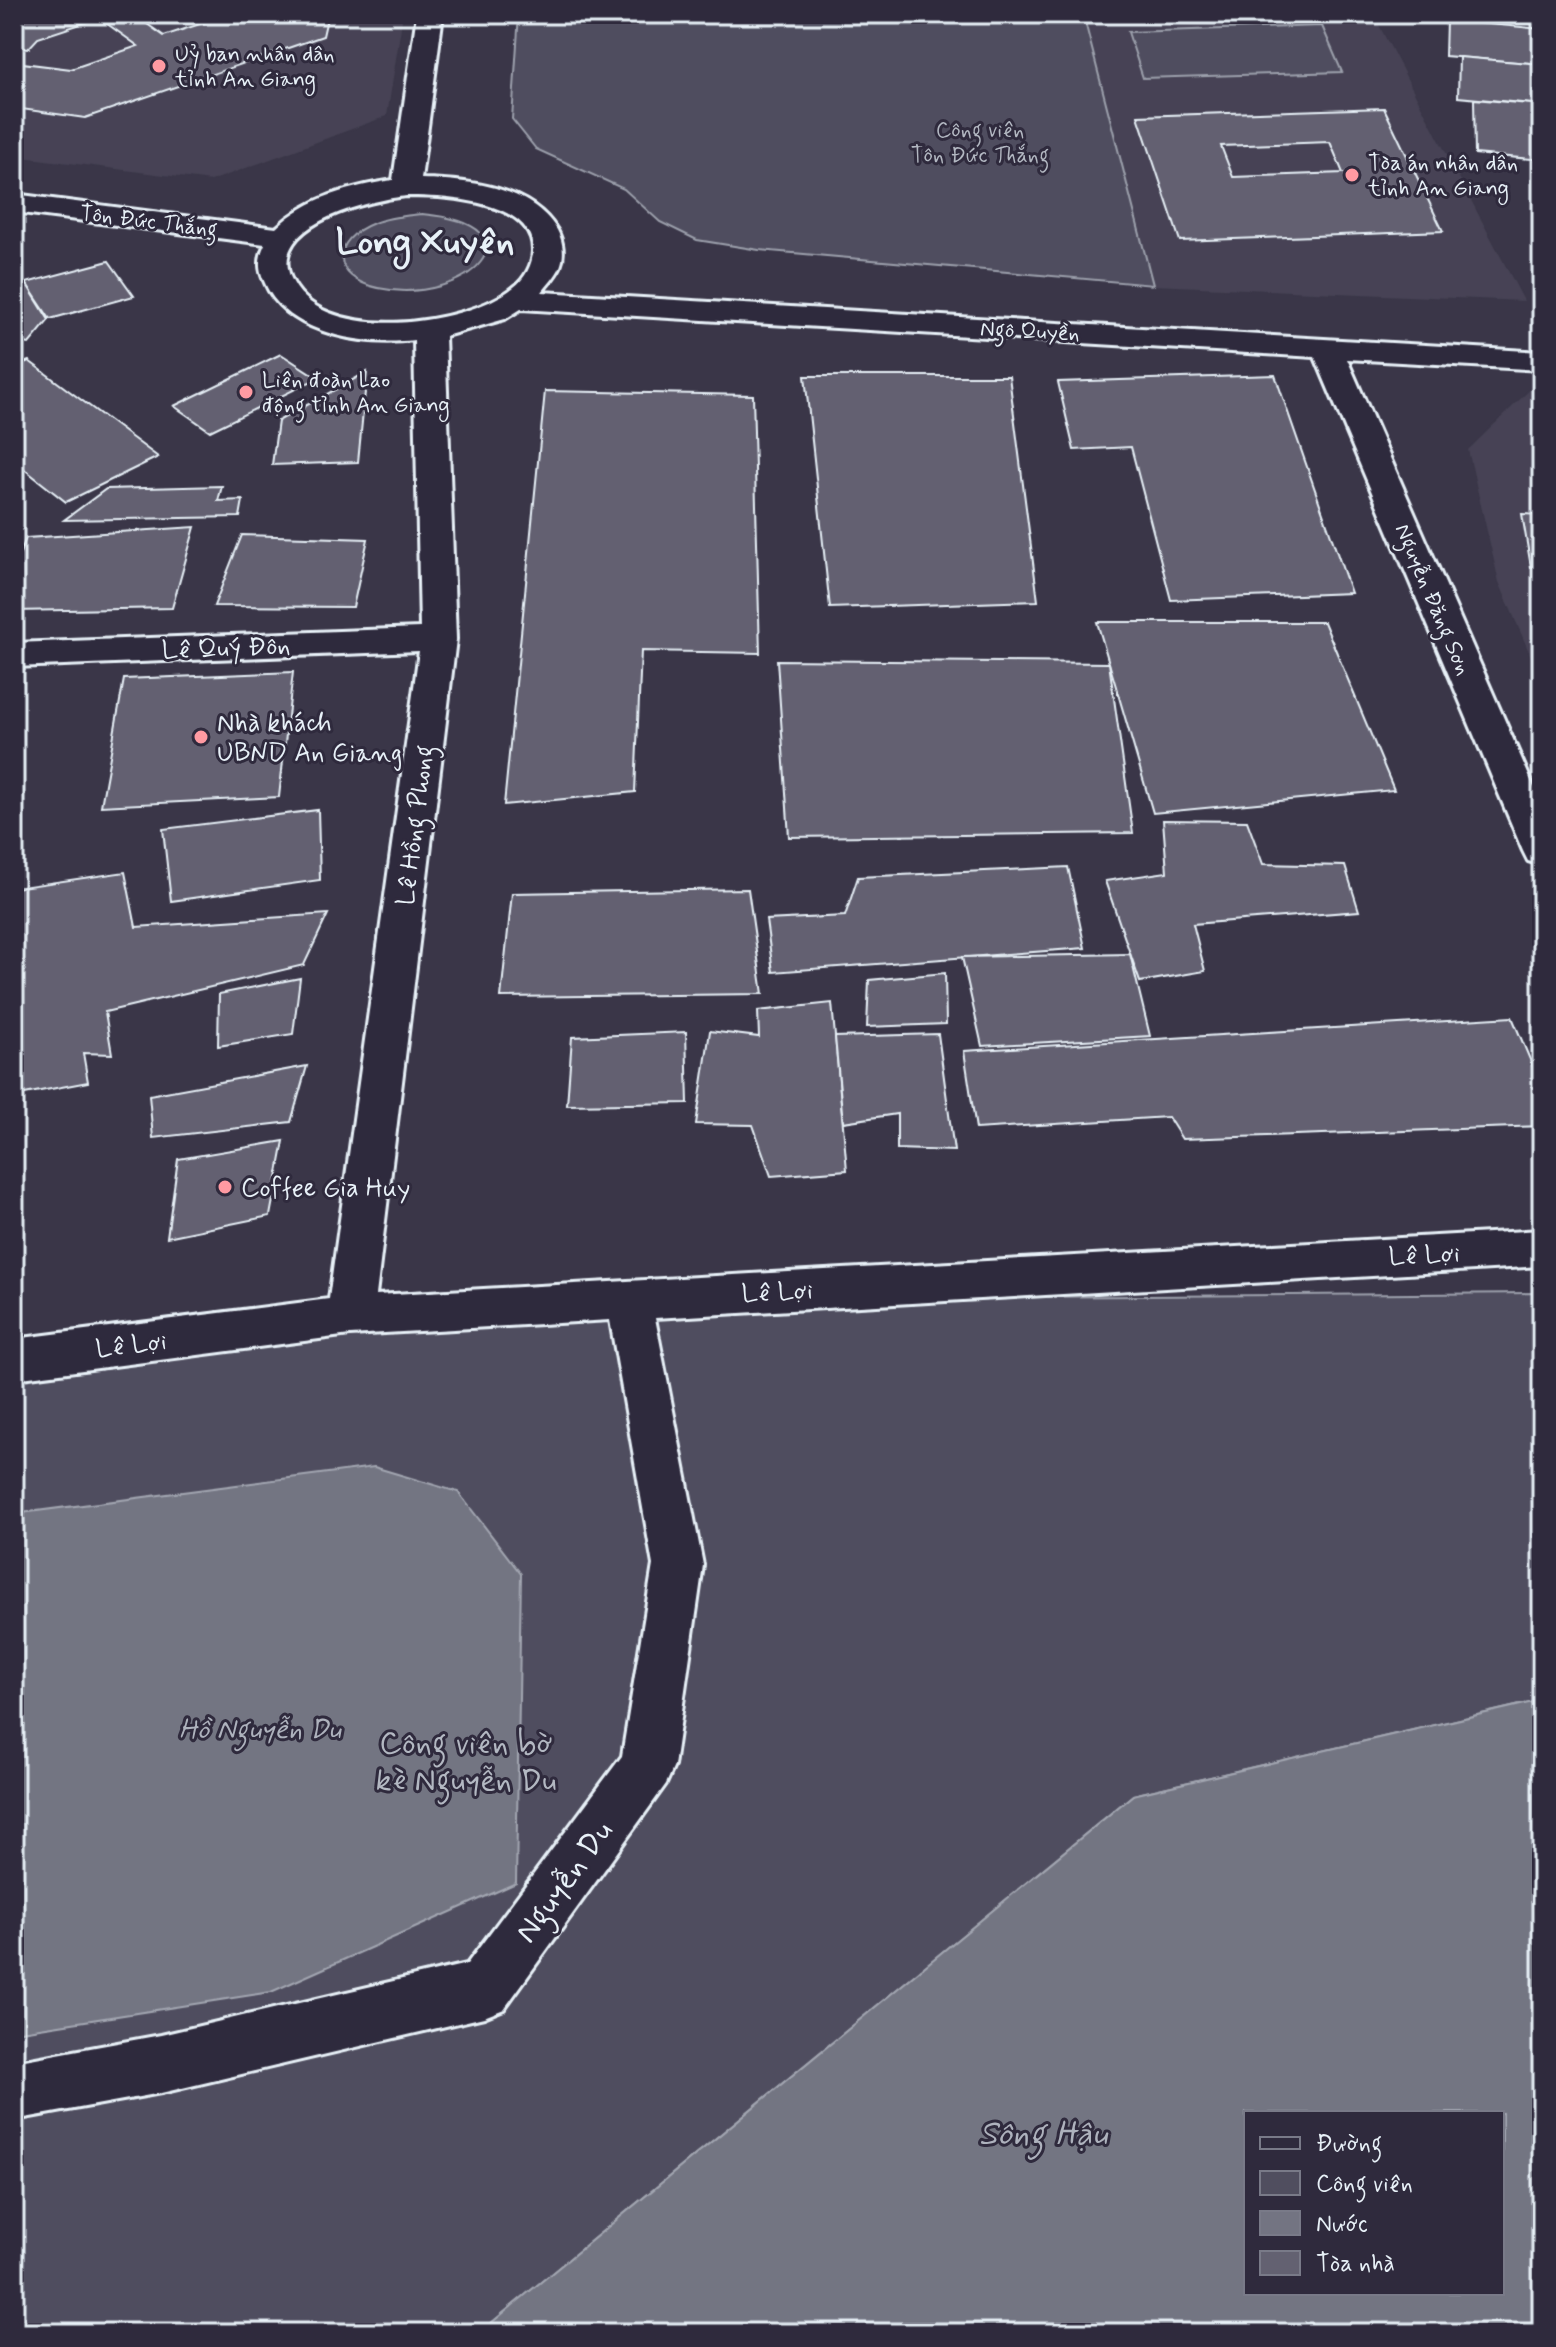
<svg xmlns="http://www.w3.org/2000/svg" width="1556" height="2347" font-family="Mynerve,sans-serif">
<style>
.built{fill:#464354}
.green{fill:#504e5f;stroke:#9ca0ac;stroke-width:2}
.water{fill:#737482;stroke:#a2a6b1;stroke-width:2;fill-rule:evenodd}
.building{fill:#636171;stroke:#e8f1f8;stroke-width:2;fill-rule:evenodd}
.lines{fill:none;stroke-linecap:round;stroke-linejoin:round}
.minor-casing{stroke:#e8f1f8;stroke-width:6}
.minor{fill:#2f2a3d;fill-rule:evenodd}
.poi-dot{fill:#ff9aa2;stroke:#2f2a3d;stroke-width:3}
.labels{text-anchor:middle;stroke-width:6;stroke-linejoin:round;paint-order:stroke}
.far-poi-label{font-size:22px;fill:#e8f1f8;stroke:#2f2a3d;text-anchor:start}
.far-park-label{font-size:22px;fill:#b3b8c2;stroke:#2f2a3d}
.far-street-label{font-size:22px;fill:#e8f1f8;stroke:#2f2a3d}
.street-label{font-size:26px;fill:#e8f1f8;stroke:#2f2a3d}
.poi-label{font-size:26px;fill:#e8f1f8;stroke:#2f2a3d;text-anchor:start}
.water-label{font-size:28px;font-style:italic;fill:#aeb2bd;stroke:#2f2a3d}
.near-park-label{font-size:32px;fill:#b3b8c2;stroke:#2f2a3d}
.near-street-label{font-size:32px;fill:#e8f1f8;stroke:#2f2a3d}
.near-water-label{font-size:34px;font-style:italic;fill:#aeb2bd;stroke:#2f2a3d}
.far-town-label{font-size:36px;font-weight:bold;fill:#e8f1f8;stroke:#2f2a3d}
</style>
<rect width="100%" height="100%" fill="#3a3648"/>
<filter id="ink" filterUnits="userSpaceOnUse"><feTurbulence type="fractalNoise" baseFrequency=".0125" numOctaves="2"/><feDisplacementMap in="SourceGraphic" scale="16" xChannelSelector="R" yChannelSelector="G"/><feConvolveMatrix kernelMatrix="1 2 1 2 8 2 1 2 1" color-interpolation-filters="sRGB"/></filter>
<g filter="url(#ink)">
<g class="built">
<path d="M14,14h389l-16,102 -176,65 -197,-25z"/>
<path d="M1083,14h290l151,287 -371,-16z"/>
<path d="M1542,378v304l-43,-100 -31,-132z"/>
</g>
<g class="green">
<path d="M519,14h564l70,271 -394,-35 -62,-10 -37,-18 -36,-33 -88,-40 -24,-30z"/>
<path d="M1322,26l20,46 -199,6 -15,-46z"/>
<path d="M422,214c125,11 46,93 -44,74 -47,-10 -48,-48 -4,-65 15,-6 31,-7 48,-9z"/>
<path d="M1542,1293v407l-409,95 -654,538h-465v-965l615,-68z"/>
</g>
<g class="water">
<path d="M374,1467l84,25 63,82 -5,309 -245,109 -257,40v-518z"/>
<path d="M1542,1700v633h-1063l654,-538zM1246,2113h256v180h-256z"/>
</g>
<g class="building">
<path d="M14,14h119l31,22 66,-22h98l-5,22 -238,82 -71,-10v-46l57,7 67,-23 -39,-28 -61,20 -10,11 -14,-2z"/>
<path d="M1446,20l96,9v35l-97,-8z"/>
<path d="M1459,57l83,7v41l-84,-8z"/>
<path d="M1474,99l68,6v55l-67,-6z"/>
<path d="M1384,108l59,123 -263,10 -42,-125zM1330,142l13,31 -110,4 -12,-31z"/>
<path d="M109,261l25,35 -84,23 -24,-36z"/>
<path d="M26,283l23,37 -20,24 -15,-3v-54z"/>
<path d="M281,354l37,24 -108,53 -36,-25z"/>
<path d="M29,361l129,96 -92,45 -52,-41v-94z"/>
<path d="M367,372l-9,90 -86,3 6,-44z"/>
<path d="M1275,375l76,218 -180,7 -40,-153 -57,3 -16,-68z"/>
<path d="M805,376h204l29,225 -208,7z"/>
<path d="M545,391l208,4 7,258 -119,-2 -6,141 -131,13z"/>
<path d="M222,486l-4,15 25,-1 -3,17 -176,3 42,-31z"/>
<path d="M1522,514l20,1v52h-11z"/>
<path d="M195,527l-23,81 -158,3v-42l12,-31z"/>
<path d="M242,535l126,4 -15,68 -139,-1z"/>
<path d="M1097,622h227l70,168 -241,23z"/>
<path d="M777,660l332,3 24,170 -344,4z"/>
<path d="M293,672l-14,125 -178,9 23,-127z"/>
<path d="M318,810l2,70 -149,21 -8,-72z"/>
<path d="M1163,820l84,1 16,43 82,2 14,45 -166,13 12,47 -65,11 -35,-101 62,-9z"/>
<path d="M1068,867l17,81 -312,24 -7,-52 79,-4 13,-39z"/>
<path d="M125,872l11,55 192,-13 -24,51 -199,47 7,42 -29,-1 5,29 -74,14v-208z"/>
<path d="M748,889l15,105 -262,3 11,-104z"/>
<path d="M1130,954l20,82 -168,10 -20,-89z"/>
<path d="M945,973l1,51 -79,3 2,-47z"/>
<path d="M300,978l-7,56 -75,12 1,-52z"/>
<path d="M832,1003l15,167 -76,6 -18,-51 -57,-1 14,-93 49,6 -1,-26z"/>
<path d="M1512,1017l30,71v38l-360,13 -14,-22 -192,12 -12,-78z"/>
<path d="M686,1032l2,71 -121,2 5,-68z"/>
<path d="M938,1034l16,117 -57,-2v-35l-54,8 -8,-85z"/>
<path d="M307,1066l-16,56 -138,16 -4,-43z"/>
<path d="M284,1141l-14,75 -103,21 11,-78z"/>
</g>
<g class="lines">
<defs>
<path id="minor" d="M417,14h26l-22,165c47,1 109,7 136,51 6,11 8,25 3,37 -4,9 -12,17 -18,25l1000,60v18l-195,-11 195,447v59l-14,-4 -5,-10 -208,-494 -794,-48 -16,10 -60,17 11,303 -80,656 1166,-65v36l-887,52 48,247 -29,201 -8,18 -162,225 -20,8 -323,76 -147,27v-58l147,-27 306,-71 155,-208 31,-191 -43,-245 -260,15 -336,44v-40l315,-40 90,-648 -405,16v-24l406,-15 -6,-288c-48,6 -119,-5 -145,-49 -9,-17 -13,-28 -4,-47l-251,-32v-18l262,34c32,-31 74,-41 117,-48zM406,196c35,0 128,3 127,55 0,13 -8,28 -19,36 -47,39 -196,60 -224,-11 -20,-54 83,-76 116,-80z"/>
</defs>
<use href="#minor" class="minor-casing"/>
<use href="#minor" class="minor"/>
</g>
</g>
<g class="poi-dot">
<circle cx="159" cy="66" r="8"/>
<circle cx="1352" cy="175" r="8"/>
<circle cx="246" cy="392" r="8"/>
<circle cx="201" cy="737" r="8"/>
<circle cx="225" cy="1187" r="8"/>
</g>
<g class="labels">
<g class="far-poi-label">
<text x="175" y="61">Uỷ ban nhân dân<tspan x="175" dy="25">tỉnh An Giang</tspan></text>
<text x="1368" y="170">Tòa án nhân dân<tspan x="1368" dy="25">tỉnh An Giang</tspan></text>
<text x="262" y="387">Liên đoàn Lao<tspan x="262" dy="25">động tỉnh An Giang</tspan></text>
</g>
<g class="far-park-label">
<text x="980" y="137">Công viên<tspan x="980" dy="25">Tôn Đức Thắng</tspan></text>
</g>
<g class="far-street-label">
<text transform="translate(149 220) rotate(7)" y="8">Tôn Đức Thắng</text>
<text transform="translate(1030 330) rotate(3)" y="8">Ngô Quyền</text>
<text transform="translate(1434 599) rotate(67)" y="8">Nguyễn Đăng Sơn</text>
</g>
<g class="street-label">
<text transform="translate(226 647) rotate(-2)" y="9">Lê Quý Đôn</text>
<text transform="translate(414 825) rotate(-83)" y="9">Lê Hồng Phong</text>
<text transform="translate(1424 1254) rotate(-3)" y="9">Lê Lợi</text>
<text transform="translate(777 1291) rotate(-3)" y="9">Lê Lợi</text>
<text transform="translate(131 1344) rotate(-7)" y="9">Lê Lợi</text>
</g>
<g class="poi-label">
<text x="217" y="731">Nhà khách<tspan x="217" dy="30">UBND An Giang</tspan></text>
<text x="241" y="1196">Coffee Gia Huy</text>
</g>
<g class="water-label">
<text x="260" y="1738">Hồ Nguyễn Du</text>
</g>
<g class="near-park-label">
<text x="466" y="1753">Công viên bờ<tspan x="466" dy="37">kè Nguyễn Du</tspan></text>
</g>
<g class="near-street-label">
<text transform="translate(563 1881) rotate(-54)" y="11">Nguyễn Du</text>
</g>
<g class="near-water-label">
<text x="1043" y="2144">Sông Hậu</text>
</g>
<g class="far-town-label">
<text x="425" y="253">Long Xuyên</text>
</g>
</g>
<rect width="1556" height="2347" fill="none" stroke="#2f2a3d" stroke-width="48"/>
<rect x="24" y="24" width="1508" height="2299" fill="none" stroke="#e8f1f8" stroke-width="3" filter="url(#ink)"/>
<rect x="1244" y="2111" width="260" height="184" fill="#2f2a3d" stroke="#797a88" stroke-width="2"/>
<rect x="1260" y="2137" width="40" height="12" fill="#2f2a3d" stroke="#797a88" stroke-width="2"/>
<text x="1316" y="2151" font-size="24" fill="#e8f1f8">Đường</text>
<rect x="1260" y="2171" width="40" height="24" fill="#504e5f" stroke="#797a88" stroke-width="2"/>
<text x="1316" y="2191" font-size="24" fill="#e8f1f8">Công viên</text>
<rect x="1260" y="2211" width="40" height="24" fill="#737482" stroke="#797a88" stroke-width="2"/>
<text x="1316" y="2231" font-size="24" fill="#e8f1f8">Nước</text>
<rect x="1260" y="2251" width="40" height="24" fill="#636171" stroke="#797a88" stroke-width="2"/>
<text x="1316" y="2271" font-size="24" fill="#e8f1f8">Tòa nhà</text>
</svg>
